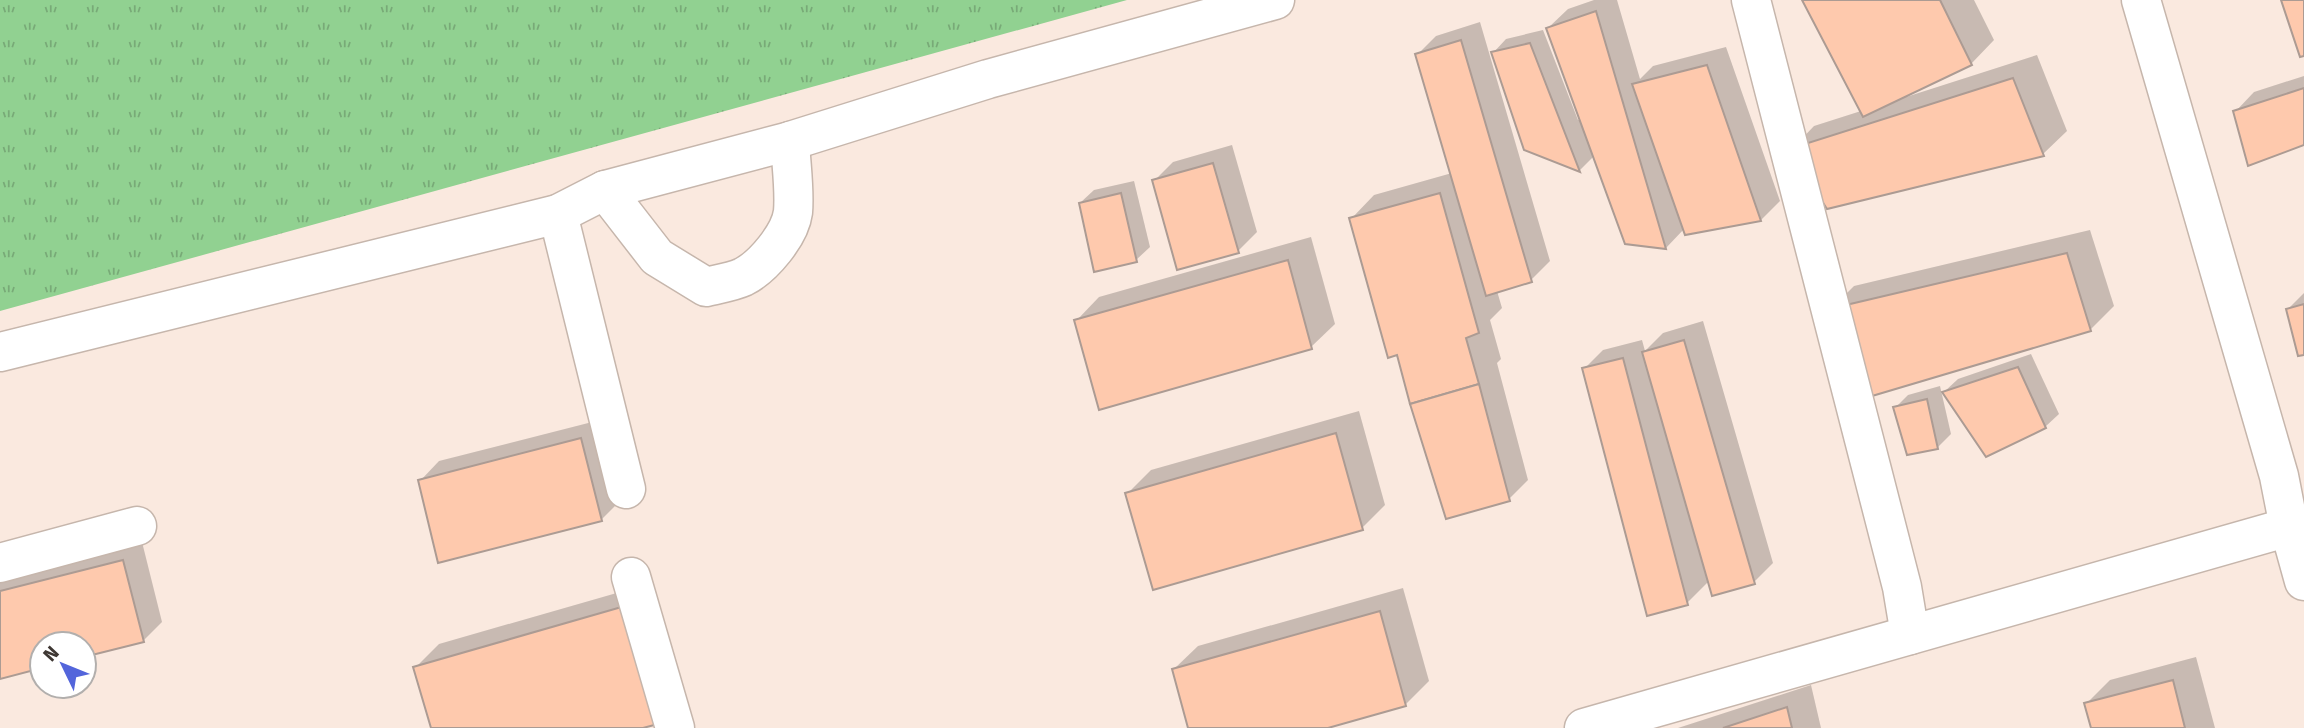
<svg xmlns="http://www.w3.org/2000/svg" width="2304" height="728" font-family="'Fira Sans',sans-serif">
<style>
.grass{fill:url(#grass-tufts)}
.shadow{fill:#0003}
.building{fill:#fec9ad;stroke:#ac9b93;stroke-width:2}
.lines{fill:none;stroke-linecap:round;stroke-linejoin:round}
.minor-casing{stroke:#c6b6ac;stroke-width:41}
.minor{stroke:#fff;stroke-width:38}
</style>
<defs>
<pattern id="grass-tufts" width="24" height="20" patternUnits="userSpaceOnUse" patternTransform="scale(1.75)"><rect width="24" height="20" fill="#91d191"/><path d="M3 7l-1-3M5 7V3M7 7l1-3M15 17l-1-3M17 17v-4M19 17l1-3" fill="none" stroke="#78aa77"/></pattern>
</defs>
<rect width="100%" height="100%" fill="#fae9df"/>
<path class="grass" d="M0,0h1127l-1127,311z"/>
<g class="shadow">
<path d="M1594,0h23l23,79 13,-13 73,-19 54,154 -19,19 -75,13 -2,-4 -18,19 -40,-5 -31,-88 -15,15 -54,-21 -33,-96 13,-14 37,-9 35,90 3,-1 -33,-91 20,-19z"/>
<path d="M1804,0h170l20,40 -23,24 -65,33 131,-42 30,76 -24,23 -215,53 -37,-57 23,-24 47,-15z"/>
<path d="M1480,22l70,239 -19,19 -34,11 5,17 -12,12 11,39 -4,4 31,117 -19,19 -111,-146 -47,-134 23,-24 78,-22 -35,-118 19,-19z"/>
<path d="M2304,76v67l-69,-31 19,-20z"/>
<path d="M1232,145l25,87 -19,19 -84,-70 19,-19z"/>
<path d="M1134,181l16,66 -14,13 -56,-57 14,-13z"/>
<path d="M2090,230l24,76 -23,23 -218,65 -42,-85 23,-23z"/>
<path d="M1311,237l24,87 -24,23 -235,-26 23,-24z"/>
<path d="M2304,293v60l-16,-44z"/>
<path d="M1703,321l70,242 -19,19 -45,-1 -22,22 -103,-234 19,-19 39,-10 3,11 18,-18z"/>
<path d="M2031,354l28,60 -14,13 -101,-35 14,-13z"/>
<path d="M1940,386l11,48 -14,14 -42,-40 13,-13z"/>
<path d="M1359,411l26,94 -23,23 -235,-34 24,-24z"/>
<path d="M600,420l20,81 -19,19 -181,-39 19,-20z"/>
<path d="M142,542l20,80 -19,19 -59,15v-12h-42v22l-42,11v-99z"/>
<path d="M648,584l-12,144h-203l-18,-60 24,-24z"/>
<path d="M1403,588l26,93 -24,24 -84,23h-131l-16,-59 24,-23z"/>
<path d="M2196,657l19,71h-123l-6,-24 24,-24z"/>
<path d="M1811,685l10,43h-143z"/>
</g>
<g class="building">
<path d="M1802,0h138l32,65 -109,52z"/>
<path d="M2281,0h23v56l-4,1z"/>
<path d="M1596,11l70,238 -41,-5 -79,-216z"/>
<path d="M1461,40l71,242 -46,14 -71,-242z"/>
<path d="M1530,43l50,129 -56,-22 -33,-98z"/>
<path d="M1707,65l54,156 -76,14 -53,-151z"/>
<path d="M2013,78l31,78 -217,53 -38,-60z"/>
<path d="M2304,88v57l-56,21 -15,-55z"/>
<path d="M1213,163l26,90 -62,17 -25,-90z"/>
<path d="M1121,193l16,69 -43,10 -15,-69z"/>
<path d="M1440,193l39,140 -13,5 13,46 -69,20 -13,-49 -9,3 -39,-140z"/>
<path d="M2067,253l24,78 -219,65 -43,-87z"/>
<path d="M1288,260l24,89 -213,61 -25,-90z"/>
<path d="M2304,304v51l-6,1 -12,-47z"/>
<path d="M1684,340l71,244 -43,12 -70,-244z"/>
<path d="M1623,358l65,247 -41,11 -65,-248z"/>
<path d="M2018,367l28,61 -60,29 -44,-65z"/>
<path d="M1479,384l31,117 -64,18 -36,-115z"/>
<path d="M1927,399l11,50 -31,6 -14,-48z"/>
<path d="M1336,433l27,97 -210,60 -28,-97z"/>
<path d="M581,438l21,83 -164,42 -20,-83z"/>
<path d="M123,560l21,82 -60,15v-13h-42v24l-42,11v-88z"/>
<path d="M625,606l33,118 -15,4h-212l-18,-61z"/>
<path d="M1380,611l26,95 -78,22h-140l-16,-59z"/>
<path d="M2173,680l12,48h-94l-7,-25z"/>
<path d="M1787,707l5,21h-69z"/>
</g>
<g class="lines">
<defs>
<g id="minor">
<path d="M1751,0l151,587 8,48"/>
<path d="M2141,0l138,476 10,51"/>
<path d="M605,190l52,67 49,30c12,-3 26,-5 37,-10 20,-10 47,-42 50,-65 2,-22 -2,-48 -3,-71"/>
<path d="M558,214l68,275"/>
<path d="M0,352l558,-138 47,-24 185,-49 198,-62 287,-79"/>
<path d="M0,563l137,-37"/>
<path d="M631,577l44,151"/>
<path d="M1584,728l705,-201 15,54"/>
</g>
</defs>
<use href="#minor" class="minor-casing"/>
<use href="#minor" class="minor"/>
</g>
<g transform="translate(63 665) rotate(313)"><circle r="33" fill="#ffffff" stroke="#b2afad" stroke-width="2"/>
<path d="M0-5L12 26L0 18L-12 26Z" fill="#5365db"/>
<text y="-10" font-size="19" font-weight="bold" text-anchor="middle" fill="#3e3733">N</text>
</g>
</svg>
